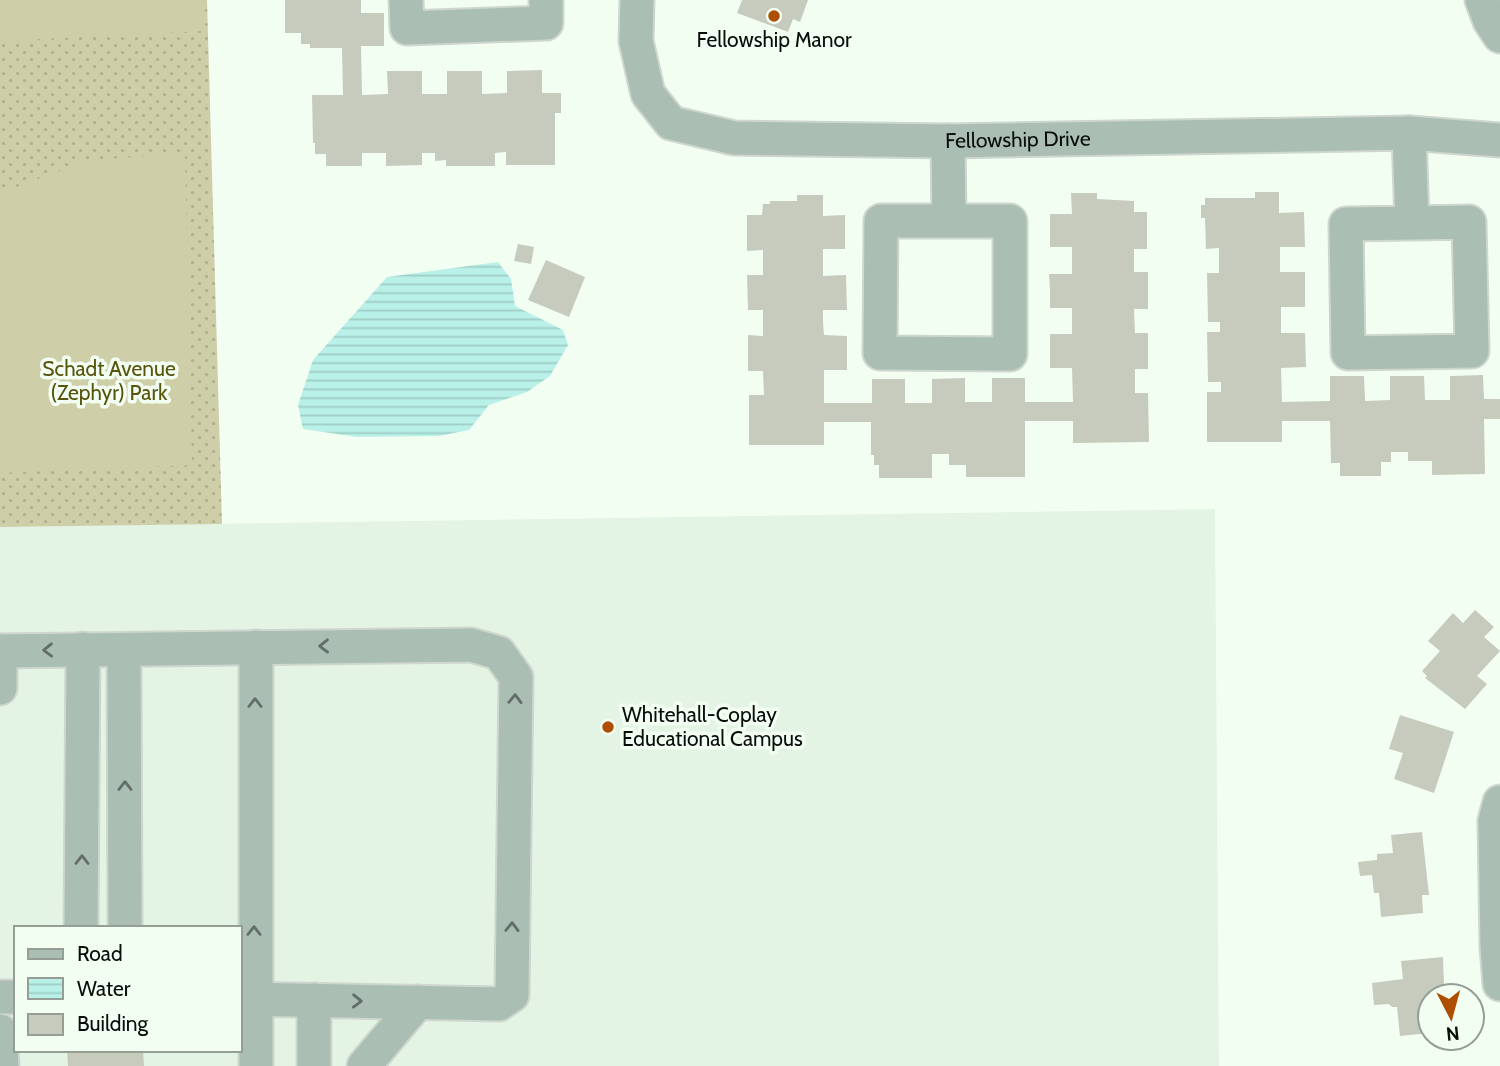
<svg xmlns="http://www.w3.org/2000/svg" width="1500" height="1066" font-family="Cabin,sans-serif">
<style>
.built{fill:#e4f4e4;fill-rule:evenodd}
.grass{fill:url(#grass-dots)}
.pitch{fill:#cecea9}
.water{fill:url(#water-rules)}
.building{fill:#c6cbbe}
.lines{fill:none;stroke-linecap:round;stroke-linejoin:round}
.minor-casing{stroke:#ced7ce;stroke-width:37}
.minor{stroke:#aabeb4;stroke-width:33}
.oneway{stroke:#626e67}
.poi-dot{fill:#ae4e00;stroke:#f3fef3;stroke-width:2.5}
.labels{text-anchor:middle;stroke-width:7;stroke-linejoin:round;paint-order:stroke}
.poi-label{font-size:21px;fill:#090d09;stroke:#f3fef3}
.street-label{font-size:21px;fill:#090d09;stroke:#f3fef3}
.park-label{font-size:21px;fill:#57540c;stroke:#f3fef3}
</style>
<defs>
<pattern id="grass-dots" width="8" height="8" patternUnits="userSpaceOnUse" patternTransform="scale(1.75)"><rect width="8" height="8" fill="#cecea9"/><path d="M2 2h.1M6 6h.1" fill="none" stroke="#b0b090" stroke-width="1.8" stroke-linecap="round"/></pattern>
<pattern id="water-rules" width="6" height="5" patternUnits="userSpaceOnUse" patternTransform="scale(1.75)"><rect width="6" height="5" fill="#b9f0e7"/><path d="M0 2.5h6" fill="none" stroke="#9ecdc5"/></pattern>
</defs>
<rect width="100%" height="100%" fill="#f3fef3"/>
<path class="built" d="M1215,509l4,557h-1219v-539zM16,928h224v122h-224z"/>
<path class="grass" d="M0,0h207l15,524 -222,3z"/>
<g class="pitch">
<path d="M0,0h201l2,31 -203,10z"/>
<path d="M185,154l7,311 -192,8v-280l89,-33z"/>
</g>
<path class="water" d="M498,262l13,17 4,27 48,24 5,15 -18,31 -23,16 -38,13 -20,25 -30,6 -82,1 -54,-8 -5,-24 15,-45 74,-83z"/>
<g class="building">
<path d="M285,0h76v13h23v33h-23l1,49 26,-1 -1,-23h35v23h25v-23h35v23l25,-1v-22l35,-1v23h19v20h-6v52h-49v-13l-11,1v13h-49v-6l-11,1v-8h-13v12l-36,1v-13h-24v13h-36v-12h-11v-11h-2l-1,-48h31l-1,-47h-32v-4h-9v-11h-16z"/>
<path d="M742,0h66l-8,22 -7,-3 -5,13 -51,-19z"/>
<path d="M1255,192h24v21l25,-1 1,35h-25v25h25v35h-24v26h24l1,34 -25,1 1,34 48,-1v-25h34l1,25 25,-1v-24h34l1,24h25v-24l33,-1 1,24h16v20h-16l1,55 -53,1v-14h-24v-9h-17v10h-10v14h-41v-13h-9l-1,-42h-48v21h-75v-50h14v-10h-13l-1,-50h13v-10h-12l-1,-49h12v-25l-13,1 -1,-31h-4v-13h4v-7h50z"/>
<path d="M1071,193h26v6l37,2v11h13v37h-13v23h14v37h-14l1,24h13v36h-13v24h13l1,49 -76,1v-22h-48v56h-59v-12h-17v-11h-17v24h-53v-13h-5v-10h-3v-33h-47v23h-75v-50h15l-1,-24h-15v-36l15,1v-26h-15l-1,-35h16v-25l-16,1v-36h15l1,-11h7v-3h27v-6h26v21l22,-1v34h-22v27l23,-1 1,35h-24v13l1,12 23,1v34h-23v33h48v-24h33v24h27v-24l33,-1v24h27v-24h33v24h48l-1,-34h-22v-34h22v-26h-22v-18l-1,-16h23v-27h-22v-33h22z"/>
<path d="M518,244l16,3 -3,17 -17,-3z"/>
<path d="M546,260l39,17 -16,40 -41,-17z"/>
<path d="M1475,610l19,17 -10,10 16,14 -23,25 10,8 -22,25 -40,-31 2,-2 -5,-5 18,-20 -12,-10 25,-28 10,10z"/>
<path d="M1400,715l54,17 -20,61 -40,-14 9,-26 -14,-4z"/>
<path d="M1422,832l7,63h-7l1,18 -42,4 -2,-24h-5l-2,-18 -12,1 -2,-14 19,-2v-6l16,-1 -2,-18z"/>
<path d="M1443,957l1,28h-5l1,11h-10v37l-30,3 -3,-29h-5l-3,-3 -15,1 -2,-22 31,-4 -2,-18z"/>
<path d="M67,1050h76l1,16h-76z"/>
</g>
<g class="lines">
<defs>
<g id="minor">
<path d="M406,0l1,28 139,-5v-23"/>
<path id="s1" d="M637,0l-1,41 12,53 23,29 63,15 214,3 461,-8 91,7"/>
<path d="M1482,0l8,21 10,15"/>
<path d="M1409,133l3,90 -66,1 2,129 124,-2 -3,-129 -57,1"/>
<path d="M948,141l1,80h-68l-1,132 130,1v-133h-61"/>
<path d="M256,647v419"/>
<path d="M0,651l471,-6 28,8 17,24 -4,318 -13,9 -259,-5"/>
<path d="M124,651l1,277"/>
<path d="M0,688v-37"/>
<path d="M1500,802l-5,19 2,125 3,38"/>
<path d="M81,928l2,-279"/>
<path d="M0,997h16"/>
<path d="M0,1031l2,35"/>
<path d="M314,1066v-66"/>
<path d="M364,1066l54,-64"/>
</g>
</defs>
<use href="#minor" class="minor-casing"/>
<use href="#minor" class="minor"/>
</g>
<defs><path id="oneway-chevron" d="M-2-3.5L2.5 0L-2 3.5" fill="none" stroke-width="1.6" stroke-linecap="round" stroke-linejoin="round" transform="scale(1.75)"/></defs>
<g class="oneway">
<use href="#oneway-chevron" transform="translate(324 646) rotate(179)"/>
<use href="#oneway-chevron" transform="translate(48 650) rotate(179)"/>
<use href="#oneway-chevron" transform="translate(515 699) rotate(-89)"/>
<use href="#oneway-chevron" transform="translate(255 703) rotate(-90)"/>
<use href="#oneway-chevron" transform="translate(125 786) rotate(-90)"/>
<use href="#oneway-chevron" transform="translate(82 860) rotate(-90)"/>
<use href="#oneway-chevron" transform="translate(512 927) rotate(-89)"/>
<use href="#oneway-chevron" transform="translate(254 931) rotate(-90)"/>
<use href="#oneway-chevron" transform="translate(357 1001) rotate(1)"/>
</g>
<g class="poi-dot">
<circle cx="774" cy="16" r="7"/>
<circle cx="608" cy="727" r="7"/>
</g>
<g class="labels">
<g class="poi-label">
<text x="774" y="47">Fellowship Manor</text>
<text x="622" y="722" text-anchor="start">Whitehall-Coplay<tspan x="622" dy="24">Educational Campus</tspan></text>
</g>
<g class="street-label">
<text dy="7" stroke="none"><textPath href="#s1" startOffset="481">Fellowship Drive</textPath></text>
</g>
<g class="park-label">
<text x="109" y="376">Schadt Avenue<tspan x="109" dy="24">(Zephyr) Park</tspan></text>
</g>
</g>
<rect x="14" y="926" width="228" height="126" fill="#f3fef3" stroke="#959e95" stroke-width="2"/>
<rect x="28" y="949" width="35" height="10" fill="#aabeb4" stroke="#959e95" stroke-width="2"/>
<text x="77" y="961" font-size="21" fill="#090d09">Road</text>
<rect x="28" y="978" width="35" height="21" fill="url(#water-rules)" stroke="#959e95" stroke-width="2"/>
<text x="77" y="996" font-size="21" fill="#090d09">Water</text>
<rect x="28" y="1014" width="35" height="21" fill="#c6cbbe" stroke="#959e95" stroke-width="2"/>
<text x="77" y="1031" font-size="21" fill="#090d09">Building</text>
<g transform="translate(1451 1017) rotate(174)"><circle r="33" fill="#f3fef3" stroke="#959e95" stroke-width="2"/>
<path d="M0-5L12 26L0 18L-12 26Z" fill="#ae4e00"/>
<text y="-10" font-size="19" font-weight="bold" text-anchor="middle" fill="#090d09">N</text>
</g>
</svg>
